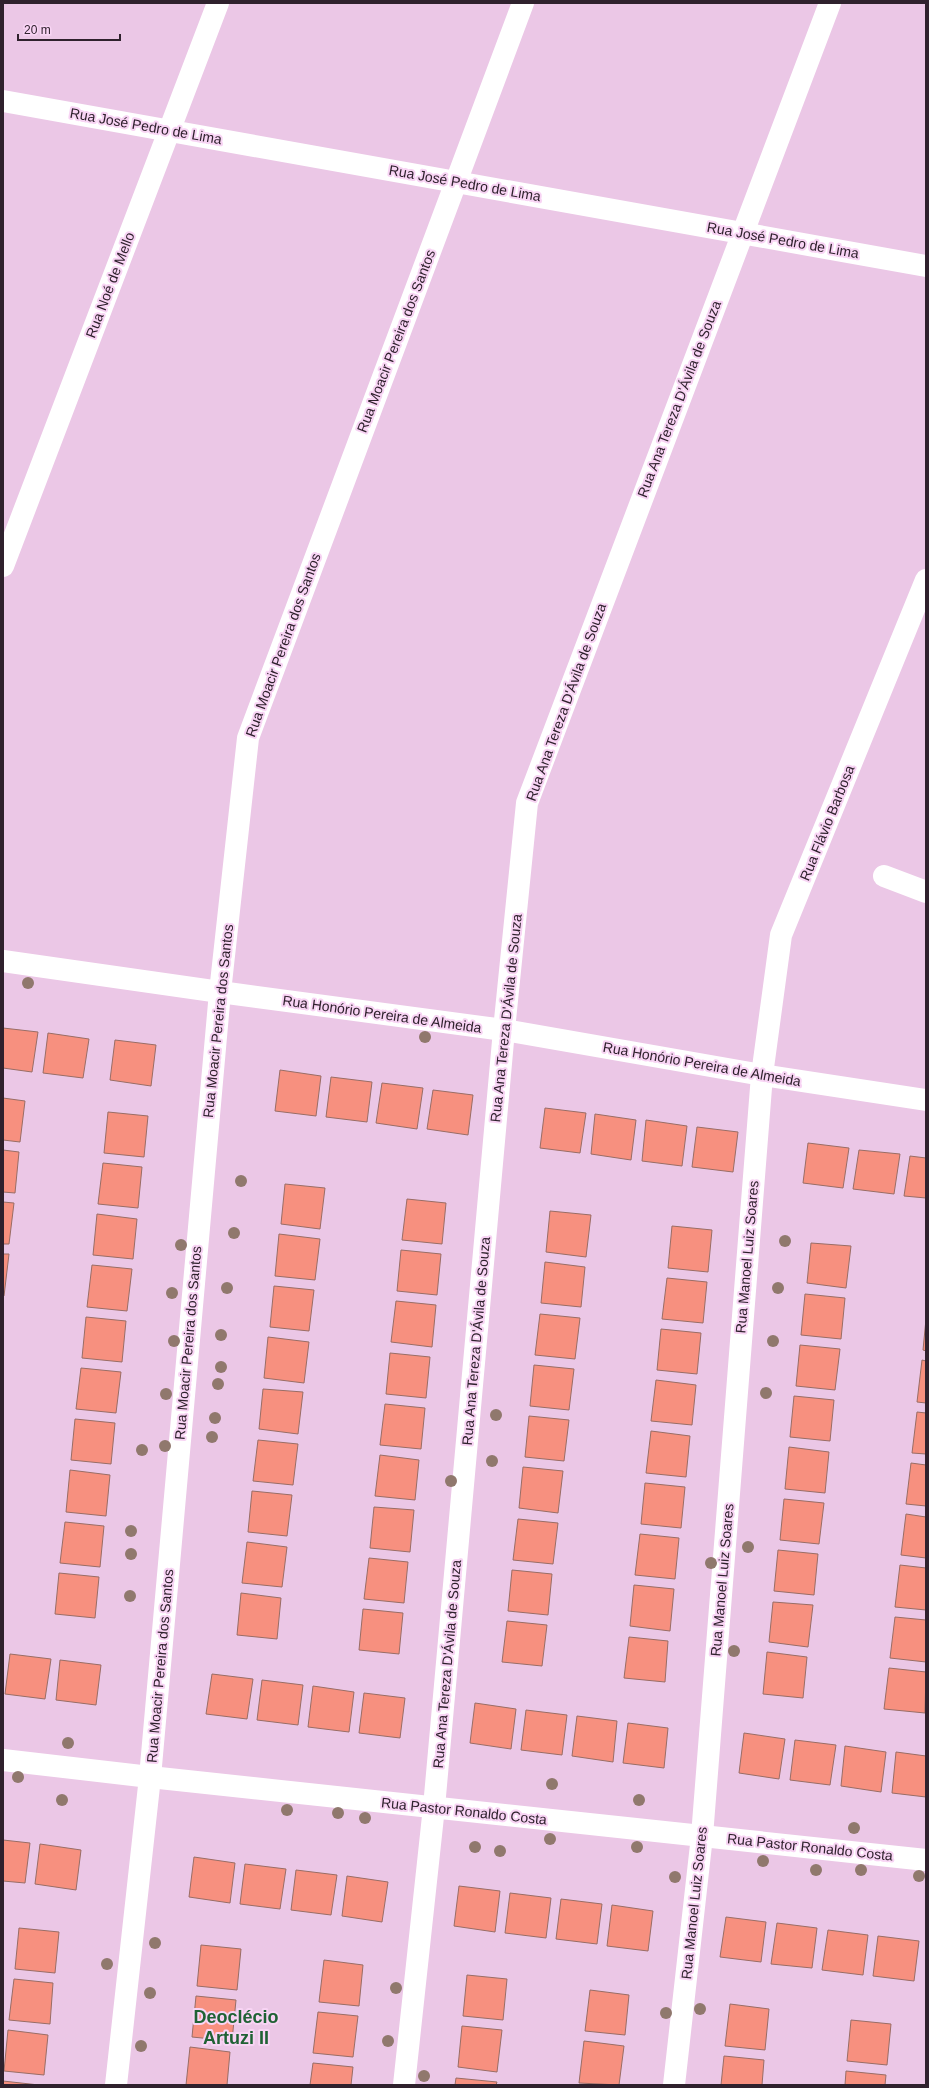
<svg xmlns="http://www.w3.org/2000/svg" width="929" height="2088" font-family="Helvetica,sans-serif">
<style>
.building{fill:#f7907f;stroke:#996d65}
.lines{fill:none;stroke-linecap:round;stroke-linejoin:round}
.street{stroke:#fff;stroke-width:22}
.tree{fill:#90786d}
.labels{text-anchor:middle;stroke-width:4;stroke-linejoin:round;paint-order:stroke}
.street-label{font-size:14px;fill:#2f212d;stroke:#f8d4f4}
.district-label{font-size:18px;font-weight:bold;fill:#1f6234;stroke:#f8d4f4}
</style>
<rect width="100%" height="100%" fill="#ebc7e6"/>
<g class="building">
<path d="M3,1028l35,4 -6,40 -29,-4z"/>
<path d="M48,1033l41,6 -6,39 -40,-5z"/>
<path d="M115,1040l41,5 -5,41 -41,-6z"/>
<path d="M280,1070l41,6 -5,40 -41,-5z"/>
<path d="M331,1077l41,5 -5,40 -41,-5z"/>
<path d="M382,1083l41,5 -6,41 -41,-6z"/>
<path d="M433,1090l40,5 -5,40 -41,-6z"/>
<path d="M3,1098l22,3 -5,41 -17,-2z"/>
<path d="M545,1108l41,5 -6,40 -40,-5z"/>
<path d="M108,1112l40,4 -4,41 -40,-4z"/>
<path d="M595,1114l41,6 -5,40 -40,-6z"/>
<path d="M646,1120l41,6 -5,40 -40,-5z"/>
<path d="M697,1127l41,5 -5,40 -41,-5z"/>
<path d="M808,1143l41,5 -6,40 -40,-5z"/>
<path d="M3,1150l16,2 -4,41 -12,-1z"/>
<path d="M859,1150l41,4 -6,40 -41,-5z"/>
<path d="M910,1156l16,2v40l-22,-2z"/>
<path d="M103,1163l39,4 -4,41 -40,-4z"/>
<path d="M285,1184l40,4 -5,41 -39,-5z"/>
<path d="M407,1199l39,4 -4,41 -40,-4z"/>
<path d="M3,1202l11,1 -5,41h-6z"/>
<path d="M550,1211l41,4 -5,42 -40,-5z"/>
<path d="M97,1214l40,5 -4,40 -40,-4z"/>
<path d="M672,1226l40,4 -4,42 -40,-4z"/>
<path d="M279,1234l41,5 -5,41 -40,-4z"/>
<path d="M811,1243l40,3 -5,42 -39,-5z"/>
<path d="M401,1250l40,4 -4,41 -40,-4z"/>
<path d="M3,1254h6l-5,42h-1z"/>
<path d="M545,1262l40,5 -4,40 -40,-4z"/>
<path d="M92,1265l40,4 -5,42 -40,-4z"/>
<path d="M667,1278l40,4 -4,41 -41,-4z"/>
<path d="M274,1286l40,4 -5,41 -39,-4z"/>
<path d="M805,1294l40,4 -4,41 -40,-4z"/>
<path d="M396,1301l40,4 -4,42 -41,-5z"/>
<path d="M540,1314l40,4 -5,41 -40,-4z"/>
<path d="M86,1317l40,4 -4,41 -40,-4z"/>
<path d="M926,1319v32l-3,-1z"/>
<path d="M661,1329l40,4 -4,41 -40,-4z"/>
<path d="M268,1337l41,5 -5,41 -40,-5z"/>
<path d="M800,1345l40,4 -5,41 -39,-4z"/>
<path d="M390,1353l40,4 -4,41 -40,-4z"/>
<path d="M922,1360l4,1v42l-9,-1z"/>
<path d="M534,1365l40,4 -5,41 -39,-4z"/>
<path d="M81,1368l40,4 -5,41 -40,-4z"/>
<path d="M656,1380l40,5 -4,40 -41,-4z"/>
<path d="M263,1389l40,3 -5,42 -39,-5z"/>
<path d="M794,1396l40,4 -4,41 -40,-4z"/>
<path d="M385,1404l40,4 -4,41 -41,-4z"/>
<path d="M917,1412l9,1v41l-14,-1z"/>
<path d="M529,1416l40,4 -5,41 -39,-4z"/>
<path d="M75,1419l40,4 -4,41 -40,-4z"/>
<path d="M651,1431l39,5 -4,41 -40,-4z"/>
<path d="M258,1440l40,4 -5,41 -40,-4z"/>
<path d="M789,1447l40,5 -4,41 -40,-4z"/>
<path d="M380,1455l39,5 -4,40 -40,-4z"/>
<path d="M911,1463l15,2v41l-20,-2z"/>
<path d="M523,1467l40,4 -5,42 -39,-5z"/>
<path d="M70,1470l40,5 -4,41 -40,-4z"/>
<path d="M645,1483l40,4 -4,41 -40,-4z"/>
<path d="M252,1491l40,4 -5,41 -39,-4z"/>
<path d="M784,1499l40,4 -5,41 -39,-4z"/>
<path d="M374,1507l40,3 -4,42 -40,-4z"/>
<path d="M906,1514l20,3v41l-25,-3z"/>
<path d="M518,1519l40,4 -5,41 -40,-4z"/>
<path d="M65,1522l39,4 -4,41 -40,-4z"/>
<path d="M640,1534l39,4 -4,41 -40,-4z"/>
<path d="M247,1542l40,5 -5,40 -40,-4z"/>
<path d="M778,1550l40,4 -4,41 -40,-4z"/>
<path d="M369,1558l39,4 -4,41 -40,-4z"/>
<path d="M900,1565l26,3v42l-31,-3z"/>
<path d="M512,1570l40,4 -4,41 -40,-4z"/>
<path d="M59,1573l40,4 -4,41 -40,-4z"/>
<path d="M634,1585l40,4 -4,42 -40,-5z"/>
<path d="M241,1593l40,5 -4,41 -40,-4z"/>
<path d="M773,1602l40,3 -5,42 -39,-5z"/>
<path d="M363,1609l40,4 -4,41 -40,-4z"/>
<path d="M895,1617l31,3v42l-36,-4z"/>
<path d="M507,1621l40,4 -5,41 -40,-4z"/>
<path d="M629,1637l39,4 -3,41 -41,-4z"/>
<path d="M767,1652l40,5 -4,41 -40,-4z"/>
<path d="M10,1654l41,5 -6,40 -40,-5z"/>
<path d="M60,1660l41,5 -5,40 -40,-5z"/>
<path d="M889,1668l37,4 -1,41 -41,-4z"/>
<path d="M212,1674l41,5 -6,40 -41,-5z"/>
<path d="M262,1680l41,5 -5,40 -41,-5z"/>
<path d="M313,1686l41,6 -5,40 -41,-5z"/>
<path d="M364,1693l41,5 -5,40 -41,-5z"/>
<path d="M475,1703l41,6 -5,40 -41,-6z"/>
<path d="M526,1710l41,5 -5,40 -41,-5z"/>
<path d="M577,1716l40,5 -4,41 -41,-6z"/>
<path d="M628,1723l40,5 -4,40 -41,-5z"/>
<path d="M744,1733l41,6 -6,40 -40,-6z"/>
<path d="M795,1740l41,5 -6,40 -40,-5z"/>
<path d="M845,1746l41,6 -5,40 -40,-6z"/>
<path d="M896,1752l30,4v41l-34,-4z"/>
<path d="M3,1840l27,3 -5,40 -22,-2z"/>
<path d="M40,1844l41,6 -5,40 -41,-6z"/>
<path d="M194,1857l41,6 -5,40 -41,-6z"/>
<path d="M245,1864l41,5 -6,40 -40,-5z"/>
<path d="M296,1870l41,5 -6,40 -40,-5z"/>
<path d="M347,1876l41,6 -6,40 -40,-6z"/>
<path d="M459,1886l41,5 -5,41 -41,-6z"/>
<path d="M510,1893l41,5 -5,40 -41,-5z"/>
<path d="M561,1899l41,5 -5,40 -41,-5z"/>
<path d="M612,1905l41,6 -5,40 -41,-5z"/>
<path d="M726,1917l40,5 -5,40 -41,-5z"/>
<path d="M777,1923l40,5 -5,40 -41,-4z"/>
<path d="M19,1928l40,4 -4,41 -40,-4z"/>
<path d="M828,1930l40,5 -5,40 -41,-5z"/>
<path d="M878,1936l41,5 -5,40 -41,-5z"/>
<path d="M201,1945l40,4 -4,41 -40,-4z"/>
<path d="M324,1960l39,5 -4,41 -40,-4z"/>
<path d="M467,1975l40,4 -4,41 -40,-4z"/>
<path d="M14,1979l39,4 -3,41 -41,-4z"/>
<path d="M590,1990l39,5 -4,40 -40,-4z"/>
<path d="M196,1996l40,4 -4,41 -40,-4z"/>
<path d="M730,2004l39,5 -4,41 -40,-4z"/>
<path d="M318,2012l40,4 -5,41 -40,-4z"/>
<path d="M851,2020l40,4 -4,41 -40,-4z"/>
<path d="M462,2026l40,4 -5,42 -39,-5z"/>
<path d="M8,2030l40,5 -4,40 -40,-4z"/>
<path d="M584,2041l40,5 -5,39 -40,-2z"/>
<path d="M190,2047l40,5 -3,33h-41z"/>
<path d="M724,2056l40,4 -2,25h-41z"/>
<path d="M313,2063l40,4 -2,18h-41z"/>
<path d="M846,2071l40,4 -1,10h-40z"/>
<path d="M456,2078l41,4 -1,3h-41z"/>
<path d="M3,2081l36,4h-36z"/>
</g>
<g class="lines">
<g class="street">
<path d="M3,101l923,165"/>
<path d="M3,566l215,-563"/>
<path d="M884,876l42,16"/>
<path d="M3,961l217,31 284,38 258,45 164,25"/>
<path d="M3,1760l147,17 776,83"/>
<path d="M116,2085l34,-308 70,-785 28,-254 275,-735"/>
<path d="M404,2085l30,-278 70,-777 23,-227 303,-800"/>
<path d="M674,2085l28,-249 60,-761 19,-140 145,-355"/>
</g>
</g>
<g class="tree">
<circle cx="28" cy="983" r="6"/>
<circle cx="425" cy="1037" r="6"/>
<circle cx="241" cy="1181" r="6"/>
<circle cx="234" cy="1233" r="6"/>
<circle cx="785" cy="1241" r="6"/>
<circle cx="181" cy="1245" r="6"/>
<circle cx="227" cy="1288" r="6"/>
<circle cx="778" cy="1288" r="6"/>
<circle cx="172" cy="1293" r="6"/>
<circle cx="221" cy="1335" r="6"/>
<circle cx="174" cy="1341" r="6"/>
<circle cx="773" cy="1341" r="6"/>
<circle cx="221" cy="1367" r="6"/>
<circle cx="218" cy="1384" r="6"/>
<circle cx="766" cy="1393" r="6"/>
<circle cx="166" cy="1394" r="6"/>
<circle cx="496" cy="1415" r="6"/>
<circle cx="215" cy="1418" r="6"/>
<circle cx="212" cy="1437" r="6"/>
<circle cx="165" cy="1446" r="6"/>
<circle cx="142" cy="1450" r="6"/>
<circle cx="492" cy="1461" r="6"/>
<circle cx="451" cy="1481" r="6"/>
<circle cx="131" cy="1531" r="6"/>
<circle cx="748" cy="1547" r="6"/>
<circle cx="131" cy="1554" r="6"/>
<circle cx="711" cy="1563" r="6"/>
<circle cx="130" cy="1596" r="6"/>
<circle cx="734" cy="1651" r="6"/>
<circle cx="68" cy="1743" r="6"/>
<circle cx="18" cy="1777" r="6"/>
<circle cx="552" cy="1784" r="6"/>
<circle cx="62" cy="1800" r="6"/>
<circle cx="639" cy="1800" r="6"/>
<circle cx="287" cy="1810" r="6"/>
<circle cx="338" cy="1813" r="6"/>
<circle cx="365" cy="1818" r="6"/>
<circle cx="854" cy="1828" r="6"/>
<circle cx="550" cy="1839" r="6"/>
<circle cx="475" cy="1847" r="6"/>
<circle cx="637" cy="1847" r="6"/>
<circle cx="500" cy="1851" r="6"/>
<circle cx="763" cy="1861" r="6"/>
<circle cx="816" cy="1870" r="6"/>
<circle cx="861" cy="1870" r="6"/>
<circle cx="919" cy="1876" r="6"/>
<circle cx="675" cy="1877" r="6"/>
<circle cx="155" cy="1943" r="6"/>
<circle cx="107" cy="1964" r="6"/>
<circle cx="396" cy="1988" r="6"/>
<circle cx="150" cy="1993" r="6"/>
<circle cx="700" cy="2009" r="6"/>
<circle cx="666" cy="2013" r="6"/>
<circle cx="388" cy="2041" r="6"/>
<circle cx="141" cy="2046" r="6"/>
<circle cx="424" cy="2076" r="6"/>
</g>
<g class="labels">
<g class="street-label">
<text transform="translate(146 126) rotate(10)" y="5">Rua José Pedro de Lima</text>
<text transform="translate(465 183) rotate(10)" y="5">Rua José Pedro de Lima</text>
<text transform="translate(783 240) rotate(10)" y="5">Rua José Pedro de Lima</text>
<text transform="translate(110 285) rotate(-69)" y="5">Rua Noé de Mello</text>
<text transform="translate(396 341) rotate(-69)" y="5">Rua Moacir Pereira dos Santos</text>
<text transform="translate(679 399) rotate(-69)" y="5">Rua Ana Tereza D'Ávila de Souza</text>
<text transform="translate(283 645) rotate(-70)" y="5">Rua Moacir Pereira dos Santos</text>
<text transform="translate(566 702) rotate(-70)" y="5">Rua Ana Tereza D'Ávila de Souza</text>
<text transform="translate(827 823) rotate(-68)" y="5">Rua Flávio Barbosa</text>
<text transform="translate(382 1014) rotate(8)" y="5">Rua Honório Pereira de Almeida</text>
<text transform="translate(506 1018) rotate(-84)" y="5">Rua Ana Tereza D'Ávila de Souza</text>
<text transform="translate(218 1021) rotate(-84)" y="5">Rua Moacir Pereira dos Santos</text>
<text transform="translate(702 1064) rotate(10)" y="5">Rua Honório Pereira de Almeida</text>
<text transform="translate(747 1257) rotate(-85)" y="5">Rua Manoel Luiz Soares</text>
<text transform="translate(476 1341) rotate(-85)" y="5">Rua Ana Tereza D'Ávila de Souza</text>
<text transform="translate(188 1343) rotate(-85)" y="5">Rua Moacir Pereira dos Santos</text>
<text transform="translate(722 1580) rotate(-85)" y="5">Rua Manoel Luiz Soares</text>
<text transform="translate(447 1664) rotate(-85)" y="5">Rua Ana Tereza D'Ávila de Souza</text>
<text transform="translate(160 1666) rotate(-85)" y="5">Rua Moacir Pereira dos Santos</text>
<text transform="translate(464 1811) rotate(6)" y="5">Rua Pastor Ronaldo Costa</text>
<text transform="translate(810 1847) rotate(6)" y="5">Rua Pastor Ronaldo Costa</text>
<text transform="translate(694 1903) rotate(-84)" y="5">Rua Manoel Luiz Soares</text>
</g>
<g class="district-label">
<text x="236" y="2023">Deoclécio<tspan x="236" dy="21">Artuzi II</tspan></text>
</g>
</g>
<rect width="929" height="2088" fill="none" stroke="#2f212d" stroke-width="8"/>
<path d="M18 34v6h102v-6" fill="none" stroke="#2f212d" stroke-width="2"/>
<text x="24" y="34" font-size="12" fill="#2f212d" stroke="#f8d4f4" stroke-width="3" paint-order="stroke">20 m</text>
</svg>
